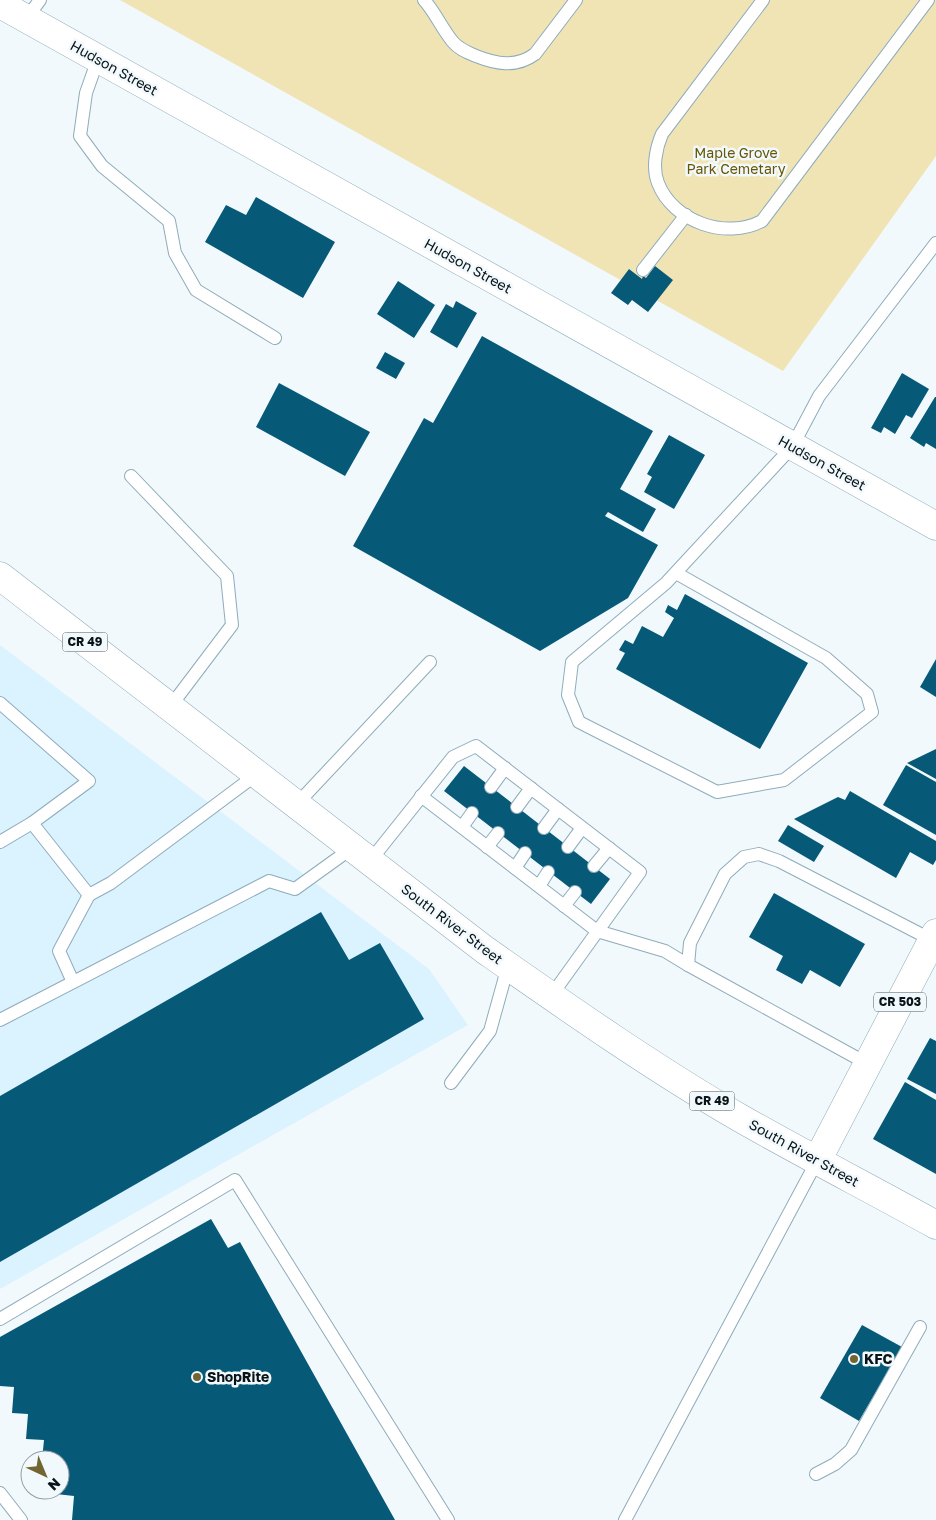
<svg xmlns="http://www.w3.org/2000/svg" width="936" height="1520" font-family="'Golos Text',sans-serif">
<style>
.built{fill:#dbf2ff}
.green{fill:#f0e4b5}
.building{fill:#065977}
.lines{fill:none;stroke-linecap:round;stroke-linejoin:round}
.lane-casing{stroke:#8eacbb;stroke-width:14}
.secondary-casing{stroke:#8eacbb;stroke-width:29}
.primary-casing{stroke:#8eacbb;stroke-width:29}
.lane{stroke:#fff;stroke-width:12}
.secondary{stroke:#fff;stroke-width:28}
.primary{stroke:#fff;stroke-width:28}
.poi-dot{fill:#726532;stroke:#f2f9fc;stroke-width:2}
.labels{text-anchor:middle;stroke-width:5;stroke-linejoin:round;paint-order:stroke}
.shield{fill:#f2f9fc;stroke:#4e595d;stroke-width:1}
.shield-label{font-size:12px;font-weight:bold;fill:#081419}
.street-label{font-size:14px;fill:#081419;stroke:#f2f9fc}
.park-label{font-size:14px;fill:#675604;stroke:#f2f9fc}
.poi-label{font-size:14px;font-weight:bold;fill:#081419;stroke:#f2f9fc;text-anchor:start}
</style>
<rect width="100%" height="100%" fill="#f2f9fc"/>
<path class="built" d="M0,645l429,324 39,56 -468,264z"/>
<path class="green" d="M120,0h816v156l-153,215z"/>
<g class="building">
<path d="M256,197l79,45 -32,56 -98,-56 21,-37 20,10z"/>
<path d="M655,266l18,14 -25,32 -16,-12 -4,5 -17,-12 18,-24 13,10 1,-3 3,2z"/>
<path d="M398,281l37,24 -21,33 -37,-24z"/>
<path d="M456,301l21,12 -20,35 -27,-16 16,-28 7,4z"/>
<path d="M482,336l171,95 -33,58 36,20 -13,23 -35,-20 -3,4 53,29 -30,53 -88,53 -187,-105 71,-128 9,5z"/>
<path d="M385,352l20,11 -9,16 -20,-11z"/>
<path d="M902,373l27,16 -17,29 -6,-3 -11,19 -11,-7 -3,6 -10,-5z"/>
<path d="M279,383l91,49 -25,44 -89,-49z"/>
<path d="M935,397h1v52l-10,-6 -2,4 -14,-9z"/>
<path d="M669,435l36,20 -31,54 -30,-17 8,-15 -5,-3z"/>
<path d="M685,594l123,69 -48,86 -144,-80 9,-16 -6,-3 6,-10 8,4 9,-18 21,11 11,-19 -9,-6 3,-7 9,5z"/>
<path d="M936,659v38l-16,-10z"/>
<path d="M936,749v30l-29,-16z"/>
<path d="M906,765l30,17v53l-53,-30z"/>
<path d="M464,766l146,113 -19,25 -147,-113z"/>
<path d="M850,791l86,50v19l-3,5 -23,-13 -14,26 -102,-59 44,-22 7,3z"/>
<path d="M788,825l36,21 -10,16 -36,-21z"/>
<path d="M774,893l91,51 -25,43 -30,-17 -8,14 -26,-14 7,-14 -34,-19z"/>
<path d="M321,912l28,48 31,-17 44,76 -424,243v-166z"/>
<path d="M930,1038l6,3v53l-29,-15z"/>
<path d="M905,1082l31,18v74l-63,-35z"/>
<path d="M211,1219l17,29 12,-6 155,278h-323l2,-24 -18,-2 1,-4h3v-30h-18l2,-20 -18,-1 2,-25 -16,-1 2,-26 -14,-1v-49z"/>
<path d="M862,1325l40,22 -43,74 -39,-23z"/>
</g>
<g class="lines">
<defs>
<g id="lane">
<path d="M424,0c11,12 18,29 29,42 7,8 14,10 23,14 20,8 40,12 59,-2l41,-54"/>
<path d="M763,0l-101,134c-6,14 -10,34 -4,49 15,39 68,57 104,38l166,-221"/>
<path d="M26,19l14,-19"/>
<path d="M98,59l-12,34 -6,43 22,30 67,55 6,32 21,37 79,48"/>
<path d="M643,270l43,-55"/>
<path d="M131,476l96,100 5,49 -62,82"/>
<path d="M676,573l150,85 41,36 5,18 -88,68 -67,12 -138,-70 -11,-27 4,-33 94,-79 126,-136 27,-51 117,-153"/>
<path d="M0,703l89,78 -57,42 57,72 22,-12 146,-109"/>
<path d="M491,787l14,-19"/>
<path d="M421,796l176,135 68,20 23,14 2,-22 35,-69 19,-17 15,-3 20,7 153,79"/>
<path d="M296,805l134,-143"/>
<path d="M517,807l14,-19"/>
<path d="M462,827l10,-14"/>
<path d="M544,828l14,-19"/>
<path d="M0,842l32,-19"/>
<path d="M487,847l11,-14"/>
<path d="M568,847l14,-19"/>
<path d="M370,861l83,-104 23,-11 164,126 -89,124"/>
<path d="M594,866l15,-18"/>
<path d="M515,868l10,-15"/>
<path d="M539,886l9,-14"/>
<path d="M564,906l11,-14"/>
<path d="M688,965l180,99"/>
<path d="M73,982l-14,-31 30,-56"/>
<path d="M0,1020l269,-139 26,8 57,-41"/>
<path d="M451,1083l39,-52 18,-65"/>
<path d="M0,1319l235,-139 213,340"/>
<path d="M816,1474l19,-10 16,-14 69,-123"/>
<path d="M0,1493l21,27"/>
<path d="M625,1520l192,-359"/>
</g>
<path id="secondary" d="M0,4l936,522"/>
<g id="primary">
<path d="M0,576l485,374c83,58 167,117 255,168 65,37 131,71 196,107"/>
<path d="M817,1161l119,-228"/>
</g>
</defs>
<use href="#lane" class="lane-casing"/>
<use href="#secondary" class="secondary-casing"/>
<use href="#primary" class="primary-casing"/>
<use href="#lane" class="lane"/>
<use href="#secondary" class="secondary"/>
<use href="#primary" class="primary"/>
</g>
<g class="poi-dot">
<circle cx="854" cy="1359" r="5"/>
<circle cx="197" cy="1377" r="5"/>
</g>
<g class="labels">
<g class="shield">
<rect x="62.5" y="632.5" width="45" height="19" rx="4"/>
<rect x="874" y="992.5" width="52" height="19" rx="4"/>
<rect x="689.5" y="1091.5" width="45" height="19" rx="4"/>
</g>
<g class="shield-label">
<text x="85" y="646">CR 49</text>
<text x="900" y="1006">CR 503</text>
<text x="712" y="1105">CR 49</text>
</g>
<g class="street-label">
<text transform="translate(114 68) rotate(29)" y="5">Hudson Street</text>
<text transform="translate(468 266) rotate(29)" y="5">Hudson Street</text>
<text transform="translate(822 463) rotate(29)" y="5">Hudson Street</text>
<text transform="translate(452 924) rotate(37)" y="5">South River Street</text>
<text transform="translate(804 1153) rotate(29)" y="5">South River Street</text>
</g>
<g class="park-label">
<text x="736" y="158">Maple Grove<tspan x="736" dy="16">Park Cemetary</tspan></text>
</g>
<g class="poi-label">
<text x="864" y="1364">KFC</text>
<text x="207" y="1382">ShopRite</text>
</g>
</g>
<g transform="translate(45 1475) rotate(136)"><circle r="24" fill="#f2f9fc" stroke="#949da1"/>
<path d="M0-4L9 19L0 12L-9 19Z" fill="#726532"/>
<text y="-8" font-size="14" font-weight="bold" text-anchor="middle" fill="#081419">N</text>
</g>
</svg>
